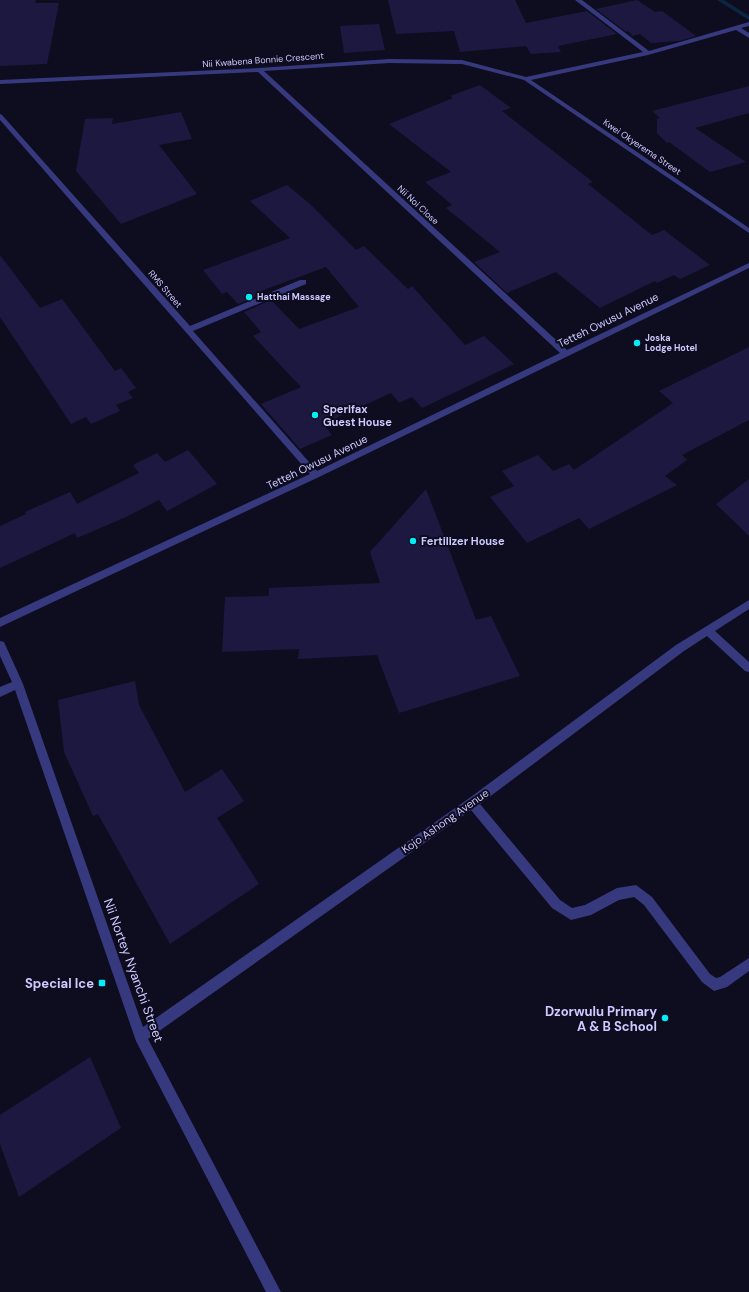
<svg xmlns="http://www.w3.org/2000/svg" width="749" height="1292" font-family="'DM Sans',sans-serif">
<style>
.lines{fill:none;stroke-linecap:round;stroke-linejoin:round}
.stream{fill:#0c2543;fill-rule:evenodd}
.building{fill:#1d1840}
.minor{fill:#37397e;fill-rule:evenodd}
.poi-dot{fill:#00edf5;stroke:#0e0c1f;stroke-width:1.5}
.labels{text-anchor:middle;stroke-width:4;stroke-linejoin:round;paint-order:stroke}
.far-street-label{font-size:9px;fill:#cccaff;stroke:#0e0c1f}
.far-poi-label{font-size:9px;font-weight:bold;fill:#cccaff;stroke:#0e0c1f;text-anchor:start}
.street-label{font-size:11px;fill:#cccaff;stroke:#0e0c1f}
.poi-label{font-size:11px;font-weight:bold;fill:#cccaff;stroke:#0e0c1f;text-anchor:start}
.near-street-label{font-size:13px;fill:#cccaff;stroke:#0e0c1f}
.near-poi-label{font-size:13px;font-weight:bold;fill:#cccaff;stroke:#0e0c1f;text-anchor:end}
</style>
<rect width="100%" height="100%" fill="#0e0c1f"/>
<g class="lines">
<path class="stream" d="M717,0h7l25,16v4z"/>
</g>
<g class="building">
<path d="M0,0h36l-1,3h24l-12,61 -47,2z"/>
<path d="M388,0h127l11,23 61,-12 30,23 -59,12 3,6 -30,2 -5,-8 -66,6 -6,-21 -58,3z"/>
<path d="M637,0l18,12 7,-1 34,25 -17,5 -28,2 -11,-9 -7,2 -5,-5 -2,1 -30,-23z"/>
<path d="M379,24l6,26 -41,3 -4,-27z"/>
<path d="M480,85l31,23 -9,3 91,71 -5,2 64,51 12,-5 46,35 -30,14 -6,-4 -17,8 -2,-2 -55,27 -44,-36 -49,21 -33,-31 26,-10 -54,-44 6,-3 -27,-23 26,-10 -62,-48 64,-26 -3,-2z"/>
<path d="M749,86v27l-54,15 51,34 -36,10 -41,-30 -2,1 -10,-10v-14l3,-1 -8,-7z"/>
<path d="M181,112l11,27 -33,6 38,49 -76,30 -45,-53 9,-52 28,-1 -1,6z"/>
<path d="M287,185l23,19 46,46 8,-4 44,43 4,-3 53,59 19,-9 30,28 -92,44 -10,-11 -13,6 -8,-10 -68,31 9,11 -32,14 -39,-45 40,-17 -48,-51 8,-4 -17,-20 27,-12 28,29 60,-22 -33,-40 -65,24 3,2 -26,11 -11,-12 -5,2 -19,-24 87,-32 -40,-37z"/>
<path d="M0,255l40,53 22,-9 53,72 6,-3 15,20 -8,4 5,6 -17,7 4,6 -29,13 -5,-7 -15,7 -71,-107z"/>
<path d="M749,347v73l-67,35 5,5 -22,16 12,9 -88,44 -10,-11 -52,25 -37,-46 24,-11 -12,-15 36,-16 15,16 16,-7 5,6 99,-67 -14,-12z"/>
<path d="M188,450l29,34 -50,27 -8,-11 -33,17 -49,21 -2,-5 -75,35v-42l26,-12 -1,-2 45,-20 7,12 62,-31 -6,-8 24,-12 8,9z"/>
<path d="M749,479v57l-33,-32z"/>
<path d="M426,489l50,131 15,-4 29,60 -121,37 -22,-58 -79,4 1,-10 -77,3 3,-55 44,-1v-8l111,-5 -10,-31z"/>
<path d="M135,681l4,24 46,87 37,-23 22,32 -27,17 42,66 -89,60 -72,-130 -5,2 -29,-64 -6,-52z"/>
<path d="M90,1057l31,71 -102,69 -19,-53v-29z"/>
</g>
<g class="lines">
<g class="minor">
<path d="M575,0h7l67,51 100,-29v4l-8,2 8,5v5l-13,-8 -88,25 -117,25 218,148v5l-225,-153 -62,-16 -73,-1 -125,8 303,279 182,-87v5l-430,209 -319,150v-9l310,-144 -310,-354v-6l2,1 188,211 110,-46h6v4l-113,47 124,140 243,-118 -302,-281 -258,12v-4l259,-12 130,-9 73,1 64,17 117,-25z"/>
<path d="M749,600v9l-34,22 34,31v10l-4,-1 -38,-35 -23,15 -204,153 80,96 12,8 13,-3 32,-17 19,-3 16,12 58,77 6,4 4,-1 29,-19v13l-22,16 -13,4 -12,-9 -58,-77 -10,-8 -15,3 -28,15 -20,5 -19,-12 -81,-98 -323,229 133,253h-15l-130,-251 -121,-351 -15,7v-10l12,-5 -12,-26v-15l4,1 19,42 120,343 325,-228 208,-154z"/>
</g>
</g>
<g class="poi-dot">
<circle cx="249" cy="297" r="4"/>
<circle cx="637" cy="343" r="4"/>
<circle cx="315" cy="415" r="4"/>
<circle cx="413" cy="541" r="4"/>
<rect x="98" y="979" width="8" height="8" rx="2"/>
<circle cx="665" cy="1018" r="4"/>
</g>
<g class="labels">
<g class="far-street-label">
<text transform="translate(263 60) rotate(-4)" y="3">Nii Kwabena Bonnie Crescent</text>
<text transform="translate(642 147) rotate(34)" y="3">Kwei Okyerema Street</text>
<text transform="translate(418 205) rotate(43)" y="3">Nii Noi Close</text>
<text transform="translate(165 289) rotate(49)" y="3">RMS Street</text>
</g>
<g class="far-poi-label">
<text x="257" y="300">Hatthai Massage</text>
<text x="645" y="341">Joska<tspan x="645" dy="10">Lodge Hotel</tspan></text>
</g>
<g class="street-label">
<text transform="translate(608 320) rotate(-26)" y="4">Tetteh Owusu Avenue</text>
<text transform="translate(317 462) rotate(-26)" y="4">Tetteh Owusu Avenue</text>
<text transform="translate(445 821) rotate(-35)" y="4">Kojo Ashong Avenue</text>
</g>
<g class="poi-label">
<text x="323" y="413">Sperifax<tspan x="323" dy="13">Guest House</tspan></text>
<text x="421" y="545">Fertilizer House</text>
</g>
<g class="near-street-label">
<text transform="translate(134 970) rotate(70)" y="5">Nii Nortey Nyanchi Street</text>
</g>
<g class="near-poi-label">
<text x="94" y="988">Special Ice</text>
<text x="657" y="1016">Dzorwulu Primary<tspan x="657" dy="15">A &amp; B School</tspan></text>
</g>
</g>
</svg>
